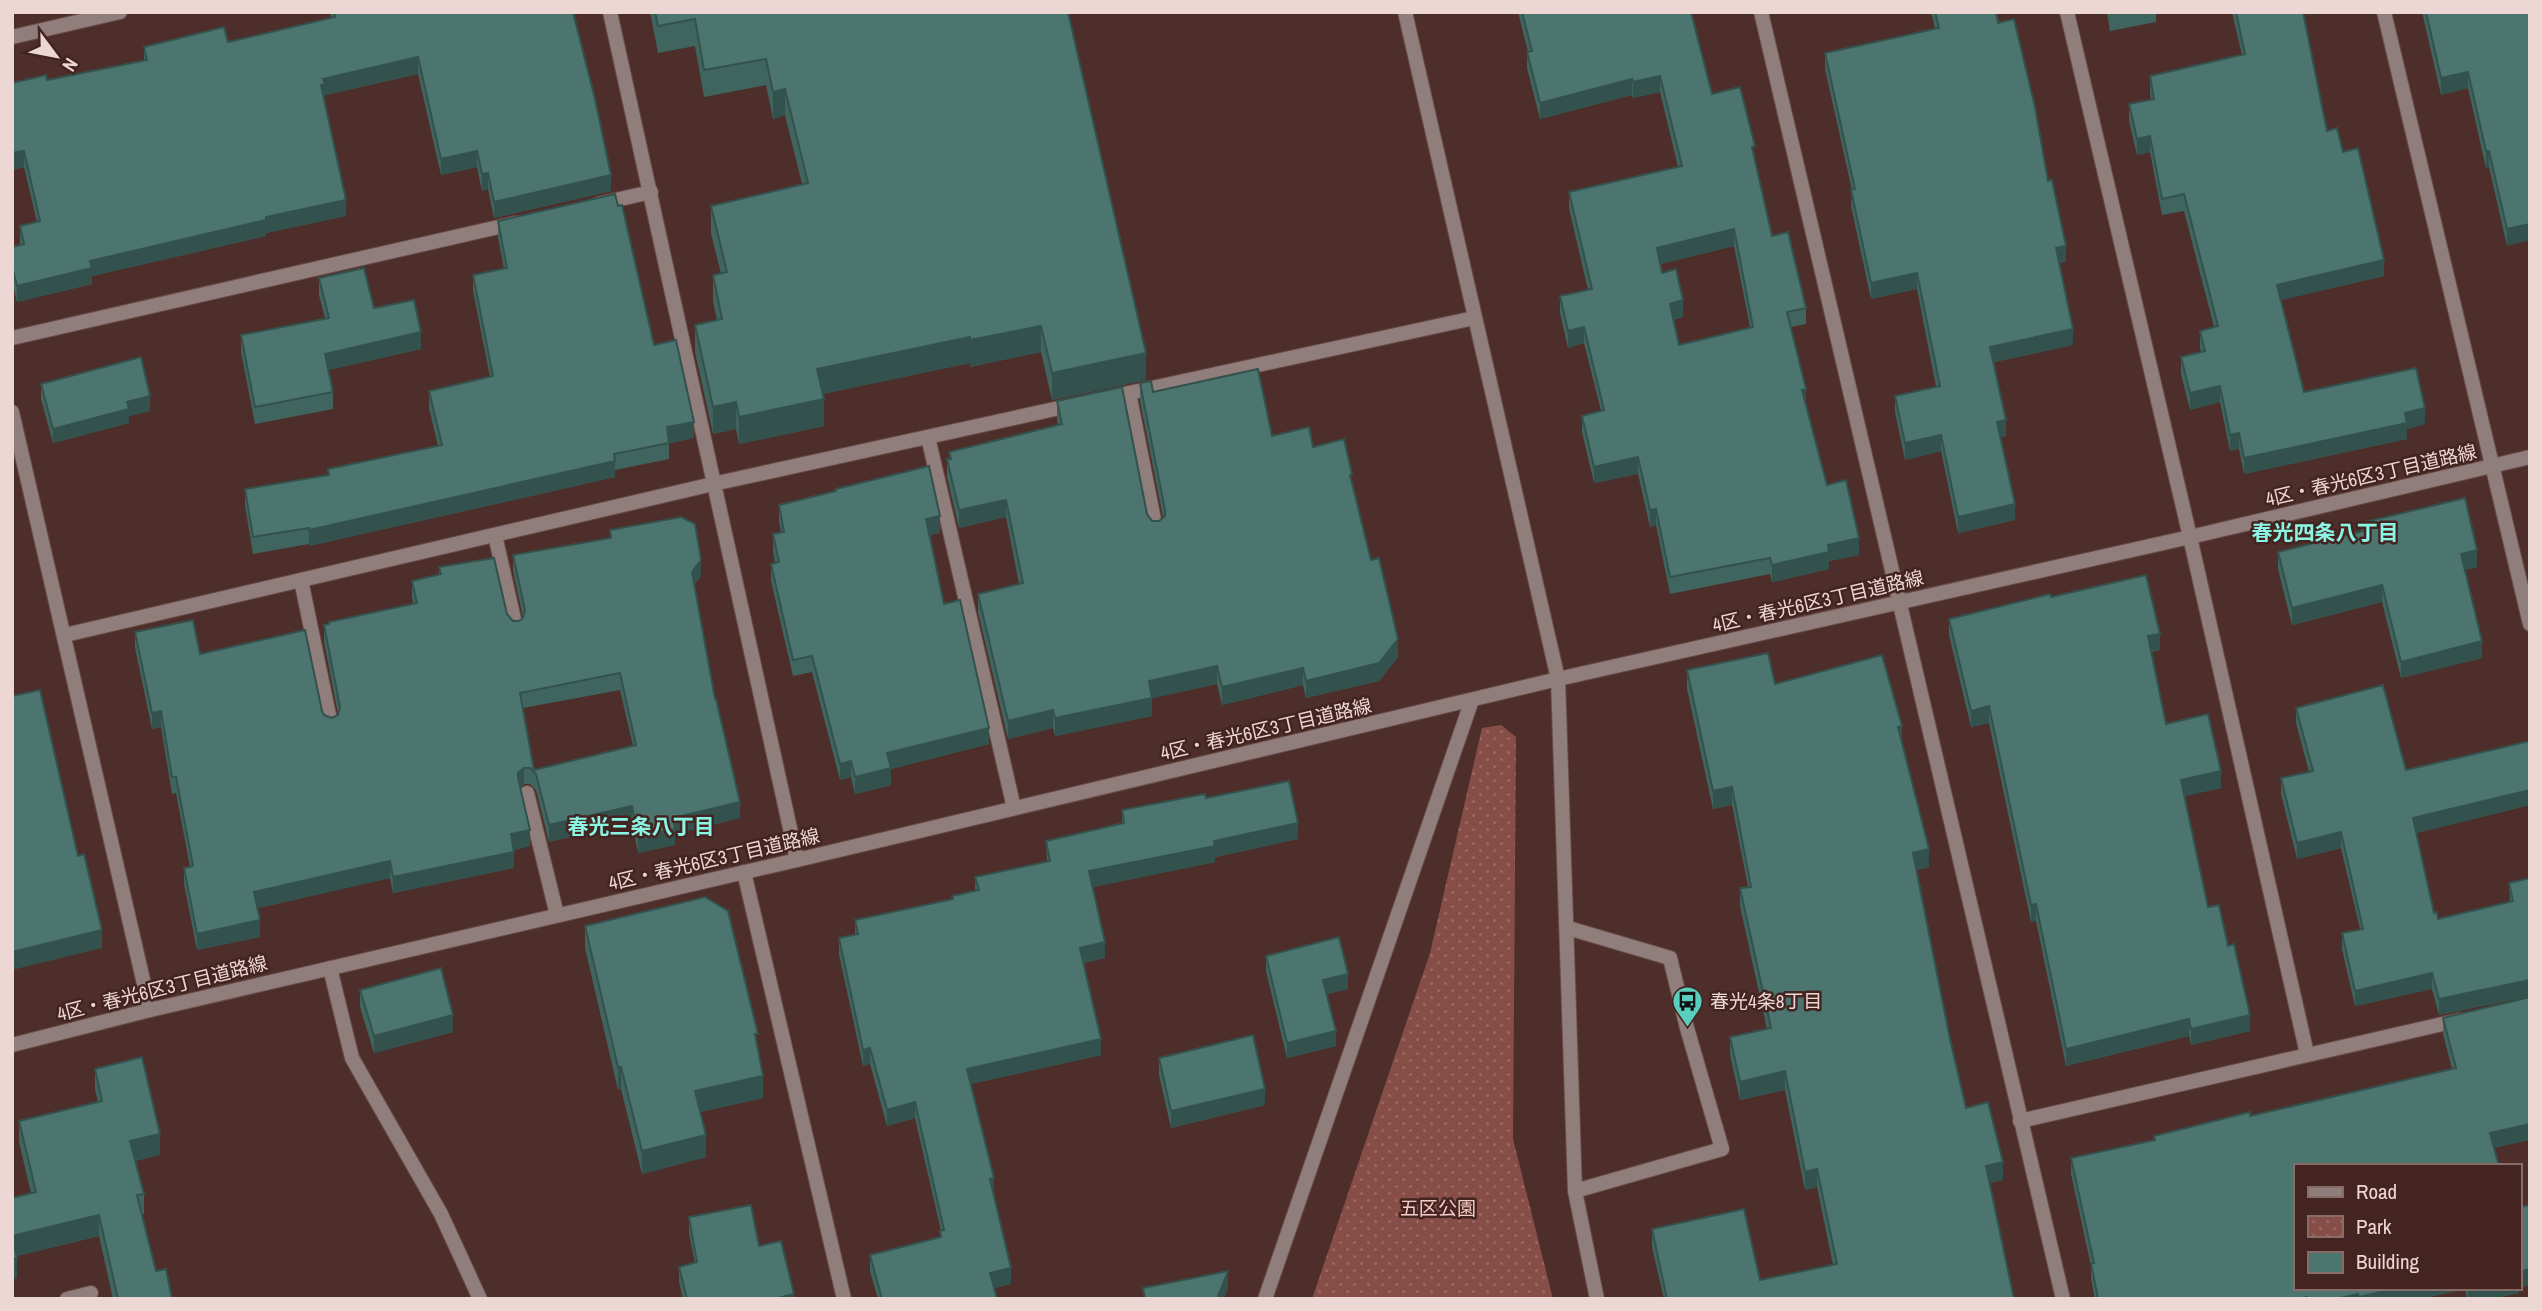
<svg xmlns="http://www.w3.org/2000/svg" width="2542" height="1311" font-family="'Archivo Narrow','Noto Sans JP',sans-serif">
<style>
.park{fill:url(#park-dots)}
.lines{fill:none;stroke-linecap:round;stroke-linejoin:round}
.lane-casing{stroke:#6b4c49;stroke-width:16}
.street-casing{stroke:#6b4c49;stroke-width:16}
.lane{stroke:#8f7e7b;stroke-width:14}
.street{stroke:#8f7e7b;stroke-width:14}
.wall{fill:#40655f;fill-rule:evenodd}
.shaded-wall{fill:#34524d}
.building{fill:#4b756e;stroke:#34524d;stroke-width:2;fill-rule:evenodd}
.labels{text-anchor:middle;stroke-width:5;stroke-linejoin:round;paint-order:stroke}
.street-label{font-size:19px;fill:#edd7d4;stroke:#432420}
.poi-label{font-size:19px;fill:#edd7d4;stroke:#432420;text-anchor:start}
.park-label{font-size:19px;fill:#f4cac4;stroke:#432420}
.neighbourhood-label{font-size:21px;font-weight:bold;fill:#8cf4e3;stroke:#432420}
</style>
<defs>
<pattern id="park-dots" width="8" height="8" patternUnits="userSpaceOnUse" patternTransform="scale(1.75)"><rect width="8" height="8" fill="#864e46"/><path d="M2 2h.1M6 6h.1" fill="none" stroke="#976760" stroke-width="1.8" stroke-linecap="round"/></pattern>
</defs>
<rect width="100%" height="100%" fill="#4e2e2a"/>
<path class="park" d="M1501,725l15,12 -3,402 40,160h-241l118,-346 52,-225z"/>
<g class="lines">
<defs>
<g id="lane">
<path d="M1129,393l27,137"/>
<path d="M928,437l86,371"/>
<path d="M495,535l21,93"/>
<path d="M301,580l30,145"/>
<path d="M527,793l30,122"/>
<path d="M1568,928l102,30 17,70 35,121 -147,42"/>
<path d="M330,968l22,90 89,156 39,85"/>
<path d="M67,1299l24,-6"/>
</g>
<g id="street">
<path d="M610,12l187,848"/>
<path d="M1405,12l153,667 17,512 22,108"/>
<path d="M1761,12l302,1287"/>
<path d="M2067,12l123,525 117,517"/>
<path d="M2384,12l146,612"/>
<path d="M12,37l108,-25"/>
<path d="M598,204l53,-12"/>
<path d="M12,338l504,-115"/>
<path d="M1106,398l368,-80"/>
<path d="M12,412l138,598"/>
<path d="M65,635l648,-151 360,-79"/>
<path d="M744,872l100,427"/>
<path d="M12,1045l138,-35 647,-150 761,-181 632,-142 340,-80"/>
<path d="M2020,1121l440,-101"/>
<path d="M1265,1299l207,-599"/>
</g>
</defs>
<use href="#lane" class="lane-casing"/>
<use href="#street" class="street-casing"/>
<use href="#lane" class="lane"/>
<use href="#street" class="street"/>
</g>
<g class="wall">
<path d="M330,12h243l38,179 -117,27 -6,-29 -6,2 -5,-24 -36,8 -23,-101 -93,21 -1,5 22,116 -80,17v3l-174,40v8l-75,18 -5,-19v-36l8,-2v-19l17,-4 -13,-55 -12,3 35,-90 97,-20v-13l84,-5 103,-24z"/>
<path d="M650,12h418l78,368 -94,20 -11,-48 -71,15v-4l-148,31 2,32 -85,18 -3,-15 -23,5 -18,-82v-27l22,-5 -4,-18v-27l8,-1 -10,-41v-27l91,-22 -17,-69 -12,4 -7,-34 -62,12 -9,-51 -37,7z"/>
<path d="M1518,12h173l21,82 43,67 17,75 34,72v16l-15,3 15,77 21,81 32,70 -30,6v8l-57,13 -2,-8 -100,20 -14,-69 -6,2 -12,-53 -44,9 -12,-51v-16l19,-5 -17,-68 -16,5 -8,-35v-17l28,-6 -19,-82v-16l109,-25 -18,-75 -27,6 -1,-3 -92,24 -13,-51v-16h1zM1734,246l16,81 -71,18 -6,-25 10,-3 -21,-44 -2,-9z"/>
<path d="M1931,12h65l52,169 18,81 -7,1 14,82 -79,17 12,74 -5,1 14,83 -57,13 -17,-82 -36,9 -10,-48v-16l41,-9 -19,-98 -46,10 -20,-93 1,-16 -27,-121v-16l110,-25z"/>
<path d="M2107,12h49v10l-46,9z"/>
<path d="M2232,12h73l-2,1 24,118 16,21 41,124 -103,24 23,92 121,32 -18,5v10l-163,35 -5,-25 -9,2 -10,-49 -30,8 -9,-36v-17l20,-5 -1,-5v-16l14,-4 -30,-116 -22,4 -12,-63 -13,3 -8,-34v-17l22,-4 -1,-8v-16l92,-21z"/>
<path d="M2422,12h108l-23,234 -18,-79 -3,1 -18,-80 -27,7z"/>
<path d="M618,206l36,139 40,93 -25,5v16l-54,11v7l-306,69v-2l-56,10 -8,-48v-17l83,-14v-6l110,-23 -9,-38v-17l61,-14 -17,-86v-16l31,-6 -6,-32v-16z"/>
<path d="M319,278l55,30 47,41 -93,21 5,22v17l-78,15 -14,-72v-17l84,-17 -6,-23z"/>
<path d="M1140,383l13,9 119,44 41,11 39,36 19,77 27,97 -19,24 -73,17 -3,-13 -81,20 -5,-21 -65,14v18l-97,20 -2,-8 -45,11 -30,-127v-18l41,-10 -13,-67 -47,11 -12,-51v-18h2v-7l109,-27 -1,-6v-18l95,120h7l4,-4 -23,-116z"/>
<path d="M41,384l109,27 -21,5v7l-76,20 -12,-44z"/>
<path d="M779,505l161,28 -11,2 15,69 45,140 -98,25v16l-36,9 -4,-17 -11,3 -28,-108 -19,4 -22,-95v-17l4,-1 -2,-12v-17l8,-1 -2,-12z"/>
<path d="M2361,523l116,44 -12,3 17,88 -81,20 -19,-76 -90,23 -14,-56v-17l83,-21z"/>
<path d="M610,530l91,46 -7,9 21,114 25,119 -65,16v11l-37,8 -6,-31 -83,20 -13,-52 -6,-6h-6l-4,4 10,58 -16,4v18l-121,25 -3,-15 -132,30 2,29 -63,13 -13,-66v-16l6,-1 -14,-74 -4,1 -11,-67 -9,2 -17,-81v-16l65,22 122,57 2,4 8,3 6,-3v-1l-14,-72v-17l89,-21 -1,-7v-16l27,-6v-8l68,47 6,7h6l4,-4 -10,-46v-16l97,-17zM620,690l13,56 -99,24 -11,-62z"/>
<path d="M2051,597l109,53 -9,2 15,72 55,64 -37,8 24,111 20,39 22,85 -59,14 -2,-9 -123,30 -30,-145 -5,1 -42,-199 -18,4 -22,-92v-16z"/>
<path d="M1687,670l88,14 127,58 27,125 -12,3 33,169 16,69 37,72 -13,3 24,116h-350l-12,-52v-18l108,51 73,-15 -16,-78 -12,3 -20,-100 -45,10 -10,-45v-18l37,-8 -27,-123v-18l8,-1 -16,-82 -19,4 -26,-120z"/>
<path d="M2296,708l110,62 124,35 -114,28 18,80 4,6 72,-17 -1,-19 21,-5v118l-91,19 -7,-26 -77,17 -13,-57v-16l18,-4 -19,-81 -44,11 -16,-65v-16l28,-6 -13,-49z"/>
<path d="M1206,798l92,41 -83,18v5l-122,25 12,71 -22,5 18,92 -130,29 40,200 -17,4 3,11h-119l-8,-28v-16l70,-18v-6h1l-26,-113 -28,8 -17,-62 -7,2 -24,-112v-16l16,-3v-15l97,-21v-3l23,-5v-14l72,-15 -1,-21 76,-17v-14z"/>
<path d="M585,926l173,123 5,49 -63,14 6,45 -64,17 -21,-85 -3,1 -33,-142z"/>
<path d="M1266,956l82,33 -21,5 9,52 -49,12 -21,-87z"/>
<path d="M360,990l93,42 -79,21 -14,-46z"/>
<path d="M2443,1018l51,130 -199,140h224v5l-29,6h-23l-2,-10 -45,10h-325l-4,-20v-13l-20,-92v-16l83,-18v-4l96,-20 202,-47 -9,-35z"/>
<path d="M1159,1058l106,47 -94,23 -12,-53z"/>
<path d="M95,1069l65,86 -25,6 9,33v20l-2,1 14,56 16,28h-59l-14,-63 -82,20v22l-5,-80 19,-5 -12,-51v-21l79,-19 -3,-13z"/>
<path d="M689,1217l70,29 35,53h-111l-4,-17v-15l16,-4 -6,-30z"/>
</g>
<g class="shaded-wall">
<path d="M418,57v17l-93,21v5l-4,-15 2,-6z"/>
<path d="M2468,72v16l-27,7v-17z"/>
<path d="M1660,76v16l-27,6v-16z"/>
<path d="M1632,79v16l-92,24v-16z"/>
<path d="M785,89v26l-12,4v-27z"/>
<path d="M2150,136v16l-13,3v-16z"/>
<path d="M24,151v16l-12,3v-17z"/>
<path d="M477,151v16l-36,8v-16z"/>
<path d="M2486,151h3v16l-3,1z"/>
<path d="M488,173v16l-6,2v-17z"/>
<path d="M611,175v16l-117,27v-16z"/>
<path d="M346,200v16l-80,17v3l-174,40v8l-75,18v-16l73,-25 176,-44z"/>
<path d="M2530,224v16l-23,6v-17z"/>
<path d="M1734,229v17l-77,19v-17z"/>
<path d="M2066,246v16l-10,2v-16z"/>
<path d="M2384,260v16l-107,25v-16z"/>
<path d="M1917,273v16l-46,10v-16z"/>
<path d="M1683,300v17l-13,3v-16z"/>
<path d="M1041,326v26l-71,15v-27z"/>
<path d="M1584,327v16l-16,5v-17z"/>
<path d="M2073,329v16l-83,18v-16z"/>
<path d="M421,332v17l-96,22v-17z"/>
<path d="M970,337v26l-153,32v-26z"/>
<path d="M1146,353v27l-94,20v-27z"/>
<path d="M2220,386v16l-30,8v-17z"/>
<path d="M1806,389v16l-4,-15z"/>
<path d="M150,396v15l-21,5v7l-76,20v-14l74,-27z"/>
<path d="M824,399v27l-85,18v-27z"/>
<path d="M736,402v27l-23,5v-27z"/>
<path d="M2425,408v16l-18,5v10l-163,35v-16z"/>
<path d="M2006,420v16l-9,2v-16z"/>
<path d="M694,422v16l-27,6v-17z"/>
<path d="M2239,433v16l-9,2v-16z"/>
<path d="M1941,435v16l-36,9v-17z"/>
<path d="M1638,457v17l-44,9v-16z"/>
<path d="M615,461v16l-306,69v-16z"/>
<path d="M1006,500v17l-47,11v-18z"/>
<path d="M2015,504v16l-57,13v-16z"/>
<path d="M1656,509v16l-6,2v-17z"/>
<path d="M940,516v17l-14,3v-17z"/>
<path d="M1859,538v17l-30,6v8l-57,13v-17l56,-20z"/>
<path d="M2477,550v17l-16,4v-17z"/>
<path d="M701,560v16l-9,12v-16z"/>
<path d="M2382,585v17l-90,23v-17z"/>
<path d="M2160,634v16l-12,3v-17z"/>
<path d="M1398,639v18l-19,24 -73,17v-17z"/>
<path d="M2482,641v17l-81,20v-16z"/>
<path d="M1217,666v18l-68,15v-18z"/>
<path d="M1303,668v17l-81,20v-18z"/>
<path d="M1152,698v18l-97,20v-18z"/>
<path d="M1989,706v17l-18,4v-16z"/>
<path d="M1053,710v18l-45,11v-18z"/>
<path d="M161,711v16l-9,2v-16z"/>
<path d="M1902,726v18l-4,-17z"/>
<path d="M989,728v16l-98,25v16l-36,9v-17l32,-24z"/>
<path d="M851,761v16l-11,3v-16z"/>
<path d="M524,768v16l-6,6v-17z"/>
<path d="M2221,771v17l-40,9v-17z"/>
<path d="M1732,787v18l-19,4v-18z"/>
<path d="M2530,790v15l-117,29v-16z"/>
<path d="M740,802v16l-65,16v11l-37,8v-16l35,-19z"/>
<path d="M632,806v16l-83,20v-17z"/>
<path d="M1298,823v16l-83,18v5l-126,26v-17l125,-30z"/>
<path d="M530,830v16l-19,5v-17z"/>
<path d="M2341,832v16l-44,11v-16z"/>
<path d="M1929,849v18l-16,4v-18z"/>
<path d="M514,852v16l-121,25v-16z"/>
<path d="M390,861v17l-136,31v-17z"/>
<path d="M2036,904v17l-5,1v-17z"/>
<path d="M260,920v17l-63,13v-16z"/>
<path d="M102,930v18l-90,22v-18z"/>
<path d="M1105,942v16l-25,6v-16z"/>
<path d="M2432,973v16l-77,17v-15z"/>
<path d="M1348,974v15l-25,6v-15z"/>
<path d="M2529,980v16l-90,19v-16z"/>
<path d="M453,1015v17l-79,21v-17z"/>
<path d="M2250,1015v16l-59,14v-16z"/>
<path d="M2189,1019v17l-123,30v-17z"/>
<path d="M1336,1031v15l-49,12v-15z"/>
<path d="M1101,1039v16l-134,30v-16z"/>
<path d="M870,1048v16l-7,2v-16z"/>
<path d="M618,1067h3v22l-3,1z"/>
<path d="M1785,1071v19l-45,10v-18z"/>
<path d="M763,1076v22l-68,15v-22z"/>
<path d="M1265,1089v16l-94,23v-17z"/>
<path d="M915,1102v16l-28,8v-16z"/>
<path d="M2530,1124v16l-40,9v-16z"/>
<path d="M160,1134v21l-30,7v-21z"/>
<path d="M706,1135v22l-64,17v-23z"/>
<path d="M2003,1162v18l-17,4v-18z"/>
<path d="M1817,1169v18l-12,3v-18z"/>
<path d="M994,1178v16l-4,-15z"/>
<path d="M99,1215v21l-87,21v-21z"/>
<path d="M17,1258v20l-5,2v-21z"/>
<path d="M1011,1268v16l-21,5v-16z"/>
<path d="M2530,1269v16l-11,3v-16z"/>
<path d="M1228,1271v17l-4,11h-7z"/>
<path d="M2397,1288h68v1l-45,10h-61v-2z"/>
<path d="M2468,1288h51v5l-29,6h-22z"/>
<path d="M794,1294v5h-20z"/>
<path d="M2358,1294v5h-22z"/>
</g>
<g class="building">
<path d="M334,12h239l22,87 16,76 -117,27 -6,-29 -6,1 -5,-23 -36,8 -23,-102 -95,22 2,5 -4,1 25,115 -80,17v3l-176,41 2,7 -75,18 -5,-20v-19l12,-3 -4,-18 20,-5 -16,-70 -12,2v-70l34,-8 1,5 100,-20 -3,-13 80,-20 4,15 107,-25z"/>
<path d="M655,12h413l78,341 -94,20 -11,-47 -71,14v-3l-153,32 7,30 -85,18 -3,-15 -23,5 -18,-82 27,-6 -9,-44 14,-3 -16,-66 97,-23 -23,-94 -12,3 -7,-33 -62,11 -9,-51 -37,7z"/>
<path d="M1522,12h169l21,82 28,-7 15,59 -3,1 20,89 16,-4 18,76 -19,4 19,77 -4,1 25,95 19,-5 13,58 -31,7 1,7 -57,13 -2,-7 -100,19 -14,-68 -6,1 -12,-53 -44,10 -12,-51 22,-6 -20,-83 -16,4 -8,-35 32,-7 -23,-97 113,-26 -22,-90 -27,6 -1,-3 -92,24 -13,-51 5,-1zM1734,229l19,98 -74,18 -9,-41 13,-4 -7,-31 -14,4 -5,-25z"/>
<path d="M1935,12h61l2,11 16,-4 21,88 13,74 4,-1 14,66 -10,2 17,81 -83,18 16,73 -9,2 18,82 -57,13 -17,-82 -36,8 -10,-47 45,-10 -23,-113 -46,10 -20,-93 4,-1 -30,-136 114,-25z"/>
<path d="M2236,12h67l24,119 10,-3 6,24 15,-4 26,112 -107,25 27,107 112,-24 9,40 -20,5 2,10 -163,35 -5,-25 -9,2 -10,-49 -30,7 -9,-36 24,-6 -5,-20 18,-5 -34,-132 -22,5 -12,-63 -13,3 -8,-35 25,-5 -4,-23 95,-22z"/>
<path d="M2426,12h104v212l-23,5 -18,-78h-3l-18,-79 -27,6z"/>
<path d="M615,194l3,12 4,-1 32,140 22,-5 18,82 -27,5 2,16 -55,11 1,7 -306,69v-2l-56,9 -8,-48 84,-14 -1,-6 114,-24 -13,-54 64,-15 -20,-101 34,-7 -9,-47z"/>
<path d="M364,268l10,40 40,-8 7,32 -96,22 8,38 -78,15 -14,-72 88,-17 -10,-40z"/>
<path d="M141,357l9,39 -23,6 2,7 -76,20 -12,-45z"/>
<path d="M1258,369l14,67 37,-9 4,20 31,-8 8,35 -2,1 21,85 8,-2 19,81 -19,24 -73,18 -3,-13 -81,19 -5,-21 -68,15 3,17 -97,20 -2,-8 -45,11 -30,-127 45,-11 -17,-83 -47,10 -12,-51h4l-2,-7 113,-28 -5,-23 65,-14 25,127 5,7h7l6,-5v-6l-25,-127 11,-2 2,11z"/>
<path d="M929,466l11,50 -14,3 18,85 16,-4 29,128 -102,25 4,15 -36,9 -4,-16 -11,3 -28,-108 -19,4 -22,-96 8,-2 -6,-28 11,-2 -5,-27 57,-14v-2z"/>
<path d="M2465,498l12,52 -16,4 21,87 -81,21 -19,-77 -90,23 -14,-56 85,-21 -2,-8z"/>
<path d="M681,517l14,7 6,36 -9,12 23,127h1l24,103 -67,16 2,11 -37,8 -6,-31 -83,19 -13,-51 -6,-6h-6l-6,5v5l12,52 -19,4 3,18 -121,25 -3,-16 -136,31 6,28 -63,14 -13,-66 9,-2 -17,-89h-4l-11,-66 -9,2 -17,-81 58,-12 7,34 105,-24 17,81 2,4 8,3 6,-3 2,-8 -16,-82 5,-1v-2l88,-19 -5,-22 29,-7 -2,-7 55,-9 13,56 6,7h6l4,-3 2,-8 -12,-55 98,-17 -1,-8zM620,673l16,72 -102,25 -14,-77z"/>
<path d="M2146,575l14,59 -12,2 18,88 42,-10 13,57 -40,9 27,127 11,-2 9,41 6,-2 16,71 -59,14 -2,-10 -123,30 -30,-145 -5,1 -42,-199 -18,5 -22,-92 101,-25 1,3z"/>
<path d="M1768,653l7,31 107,-29 20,71 -4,1 31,122 -16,4 37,186 16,69 22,-6 15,60 -17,4 28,133h-347l-15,-70 92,-20 16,71 77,-16 -20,-95 -12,3 -20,-101 -45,11 -10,-45 41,-9 -31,-140 11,-1 -19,-100 -19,4 -26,-121z"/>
<path d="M2383,685l23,85 124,-29v49l-117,28 21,95 3,-1 1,7 75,-18 -4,-18 21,-5v102l-91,19 -7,-26 -77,18 -13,-58 21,-4 -22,-97 -44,11 -16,-65 32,-7 -17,-63z"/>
<path d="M40,690l38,166 6,-2 18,76 -90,22v-256z"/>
<path d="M1289,781l9,42 -84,18 1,5 -126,25 16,71 -25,6 21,91 -134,30 27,109 -4,1 21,89 -21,5 7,26h-115l-12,-44 71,-18 -1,-6 4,-1 -29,-128 -28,8 -17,-62 -7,2 -24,-112 19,-4 -3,-14 98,-21 -1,-3 27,-6 -4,-13 75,-16 -4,-20 78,-18 -2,-13 83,-16 1,4z"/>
<path d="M705,897l23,14 30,123h-3l8,42 -68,15 11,44 -64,16 -21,-84h-3l-33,-141z"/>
<path d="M1339,937l9,37 -25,6 13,51 -49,12 -21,-87z"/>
<path d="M441,968l12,47 -79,21 -14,-46z"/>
<path d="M2530,997v127l-40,9 9,33h-204v122h102l-38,9 -1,-3 -22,5h-29v-2l-8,2h-201l-7,-36h3l-23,-105 84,-18 -1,-4 96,-24v4l206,-48 -13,-50z"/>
<path d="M1253,1035l12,54 -94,22 -12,-53z"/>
<path d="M142,1057l18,77 -30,7 14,53 -7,1 19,76 10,-2 6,30h-54l-19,-84 -87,21v-38l24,-6 -17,-71 83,-20 -7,-32z"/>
<path d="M751,1205l8,41 22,-5 13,53 -20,5h-87l-8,-32 18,-5 -8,-45z"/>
<path d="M2530,1205v64l-11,3v-65z"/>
<path d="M12,1237l5,21 -5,1z"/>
<path d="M1228,1271l-11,28h-72l-2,-11z"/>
</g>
<defs>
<symbol id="bus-pin" viewBox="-11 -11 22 30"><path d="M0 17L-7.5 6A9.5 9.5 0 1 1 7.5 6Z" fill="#5acebd" stroke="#432420"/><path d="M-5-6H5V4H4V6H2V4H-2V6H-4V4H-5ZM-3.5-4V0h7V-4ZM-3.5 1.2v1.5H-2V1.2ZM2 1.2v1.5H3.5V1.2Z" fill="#111"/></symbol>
</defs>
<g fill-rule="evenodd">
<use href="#bus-pin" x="1670" y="984" width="35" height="47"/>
</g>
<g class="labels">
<g class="street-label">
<text transform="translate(2371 475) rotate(-13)" y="7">4区・春光6区3丁目道路線</text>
<text transform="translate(1818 601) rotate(-13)" y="7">4区・春光6区3丁目道路線</text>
<text transform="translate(1266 729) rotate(-13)" y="7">4区・春光6区3丁目道路線</text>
<text transform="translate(714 859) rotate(-13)" y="7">4区・春光6区3丁目道路線</text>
<text transform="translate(162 988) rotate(-14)" y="7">4区・春光6区3丁目道路線</text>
</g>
<g class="poi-label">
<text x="1710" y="1008">春光4条8丁目</text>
</g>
<g class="park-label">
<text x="1438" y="1215">五区公園</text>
</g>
<g class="neighbourhood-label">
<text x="2325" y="540">春光四条八丁目</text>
<text x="641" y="834">春光三条八丁目</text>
</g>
</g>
<rect width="2542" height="1311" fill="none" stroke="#edd7d4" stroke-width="28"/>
<rect x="2294" y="1164" width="228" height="126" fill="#432420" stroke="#876c68" stroke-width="2"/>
<rect x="2308" y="1187" width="35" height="10" fill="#8f7e7b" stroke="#876c68" stroke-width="2"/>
<text x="2356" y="1199" font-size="21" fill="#edd7d4">Road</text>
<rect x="2308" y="1216" width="35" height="21" fill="url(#park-dots)" stroke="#876c68" stroke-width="2"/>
<text x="2356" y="1234" font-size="21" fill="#edd7d4">Park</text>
<rect x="2308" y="1252" width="35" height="21" fill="#4b756e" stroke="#876c68" stroke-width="2"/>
<text x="2356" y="1269" font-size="21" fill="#edd7d4">Building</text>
<g transform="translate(56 56) rotate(122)" stroke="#432420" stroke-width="5" paint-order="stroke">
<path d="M0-5L12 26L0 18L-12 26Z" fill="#edd7d4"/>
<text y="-10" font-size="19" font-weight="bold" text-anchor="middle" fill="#edd7d4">N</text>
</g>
</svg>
